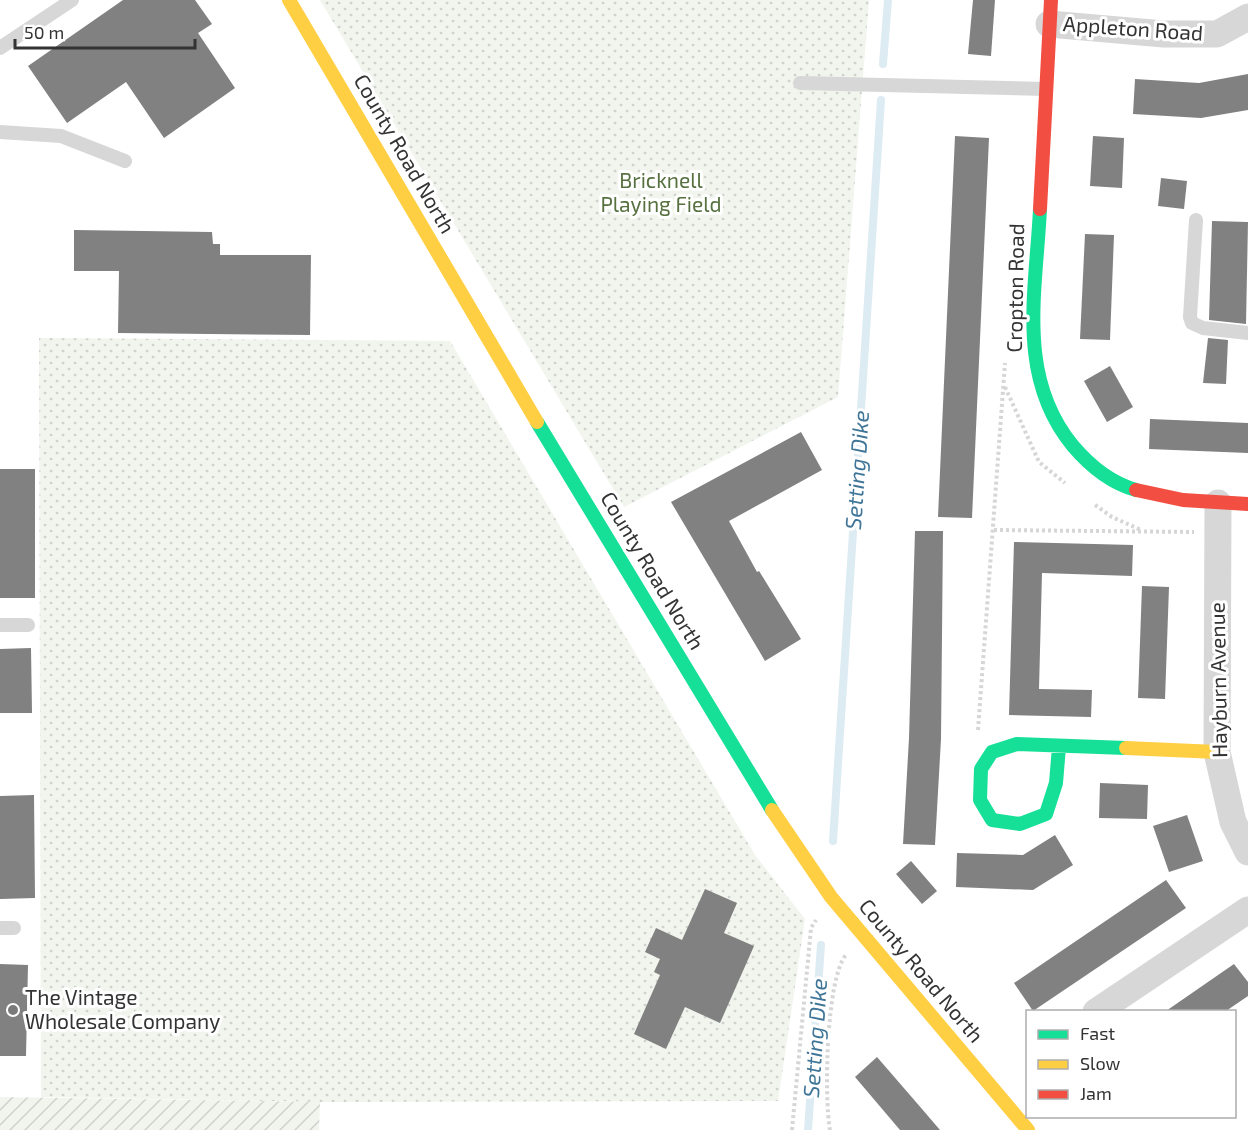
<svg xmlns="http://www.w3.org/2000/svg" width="1248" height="1130" font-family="'Exo 2',sans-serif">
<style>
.grass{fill:url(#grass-dots)}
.garden{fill:url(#garden-furrows)}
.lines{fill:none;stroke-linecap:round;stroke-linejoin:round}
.stream{stroke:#ddebf3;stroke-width:8}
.building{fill:#818181}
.path{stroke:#d6d6d6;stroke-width:4;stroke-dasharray:3 3;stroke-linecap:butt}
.lane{stroke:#d7d7d7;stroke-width:14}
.street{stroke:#d7d7d7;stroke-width:27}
.fast{stroke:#16e098;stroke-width:14}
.slow{stroke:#ffcf43;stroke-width:14}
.jam{stroke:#f24e42;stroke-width:14}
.poi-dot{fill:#7a7a7a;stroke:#fff;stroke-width:2}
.labels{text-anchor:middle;stroke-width:6;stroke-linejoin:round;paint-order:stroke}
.street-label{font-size:21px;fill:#333;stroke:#fff}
.park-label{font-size:21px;fill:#56703f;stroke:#fff}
.poi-label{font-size:21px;fill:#333;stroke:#fff;text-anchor:start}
.water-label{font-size:22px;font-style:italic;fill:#3f7597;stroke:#fff}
</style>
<defs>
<pattern id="grass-dots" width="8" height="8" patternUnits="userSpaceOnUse" patternTransform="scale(1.5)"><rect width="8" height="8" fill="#f1f5ed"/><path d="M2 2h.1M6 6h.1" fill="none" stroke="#cfd2cc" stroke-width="1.8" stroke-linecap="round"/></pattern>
<pattern id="garden-furrows" width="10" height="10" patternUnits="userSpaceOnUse" patternTransform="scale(1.5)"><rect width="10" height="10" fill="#f1f5ed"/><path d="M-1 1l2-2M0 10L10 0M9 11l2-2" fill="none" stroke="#cfd2cc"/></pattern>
</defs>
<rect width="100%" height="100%" fill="#fff"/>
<g class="grass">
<path d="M320,0h549l-31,397 -214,110z"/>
<path d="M39,338l411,3 305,514 50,64 -27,182 -458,1 -279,-5z"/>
</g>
<path class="garden" d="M0,1097l320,5 -1,28h-319z"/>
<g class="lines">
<g class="stream">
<path d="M883,64l5,-64"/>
<path d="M833,841l48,-741"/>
<path d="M808,1130l13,-185"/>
</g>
</g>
<g class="building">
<path d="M123,0h72l17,24 -14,9 37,55 -71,50 -38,-56 -59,41 -39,-57z"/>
<path d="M973,0h22l-4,56 -23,-2z"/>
<path d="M1248,74v36l-47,8 -68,-4 2,-35 64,4z"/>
<path d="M955,136l34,2 -17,380 -34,-1z"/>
<path d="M1093,136l31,2 -2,50 -32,-2z"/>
<path d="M1161,178l26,3 -3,28 -26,-3z"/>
<path d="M1212,221l36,1 -2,102 -37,-4z"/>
<path d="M74,230l138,2 1,12h7v11h91l-1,80 -192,-2 1,-62h-45z"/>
<path d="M1085,234l29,1 -4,105 -30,-1z"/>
<path d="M1208,338l20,2 -2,44 -23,-1z"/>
<path d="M1110,366l23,41 -26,15 -23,-41z"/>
<path d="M1150,419l98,4v30l-99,-4z"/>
<path d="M801,432l21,38 -93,51 28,51 2,-1 42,68 -36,22 -94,-159z"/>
<rect x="0" y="469" width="35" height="129"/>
<path d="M915,531h28l-2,208 -6,106 -32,-1 6,-106z"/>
<path d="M1014,542l119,3 -1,31 -90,-3 -3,116 53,1 -1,27 -82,-2z"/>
<path d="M1142,586l27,1 -4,112 -27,-1z"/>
<path d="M31,648l1,65h-32v-64z"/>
<path d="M1100,783l48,2 -1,34 -48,-1z"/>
<path d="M34,795l1,103 -35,1v-103z"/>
<path d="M1187,815l16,46 -34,11 -16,-46z"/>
<path d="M1055,835l18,30 -40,25 -77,-3 1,-34 66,2z"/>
<path d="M911,861l26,30 -15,13 -26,-30z"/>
<path d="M1166,880l20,28 -153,103 -19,-28z"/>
<path d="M705,889l32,14 -13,30 30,13 -34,77 -35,-16 -19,42 -32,-15 26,-59 -6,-3 6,-13 -15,-7 11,-24 26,12z"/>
<path d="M0,964l28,1 -2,91h-26z"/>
<path d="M1234,964l14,18v14l-22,15h-60z"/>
<path d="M877,1057l45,52 18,21h-40l-45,-53z"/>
</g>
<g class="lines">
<g class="path">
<path d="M1005,387l34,75 26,21"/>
<path d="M1095,505l17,12 29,13"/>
<path d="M994,530l200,2"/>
<path d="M978,730l27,-367"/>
<path d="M792,1130l19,-202 5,-8"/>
<path d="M830,1130c-6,-32 -4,-152 16,-175"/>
</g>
<g class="lane">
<path d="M0,48l72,-48"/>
<path d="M800,83l245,6"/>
<path d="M0,132l61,4 64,25"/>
<path d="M1196,220l-6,97 2,6 11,5 45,5"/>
<path d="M0,625h28"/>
<path d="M0,928h14"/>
</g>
<g class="street">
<path d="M1049,24l115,10h53l31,-17"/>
<path d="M1218,503l-1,249 16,70 15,30"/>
<path d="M1096,1012l152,-102"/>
</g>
<g class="fast">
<path d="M1040,209c-4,83 -24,168 33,237 17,20 38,37 63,44"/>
<path d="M537,422l235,388"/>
<path d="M1059,747l-3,36 -10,31 -26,10 -28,-4 -12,-20 1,-31 11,-17 25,-8 109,4"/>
</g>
<g class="slow">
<path d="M289,0l248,422"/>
<path d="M1126,748l91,4"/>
<path d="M772,810l59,87 197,233"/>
</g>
<g class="jam">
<path d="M1040,209l11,-209"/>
<path d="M1136,490l47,10 65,4"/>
</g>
</g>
<circle class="poi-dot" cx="13" cy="1010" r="6"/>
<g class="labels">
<g class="street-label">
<text transform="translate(1133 29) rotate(4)" y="7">Appleton Road</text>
<text transform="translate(404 154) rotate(60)" y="7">County Road North</text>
<text transform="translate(1016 288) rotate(-89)" y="7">Cropton Road</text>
<text transform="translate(652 571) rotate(59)" y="7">County Road North</text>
<text transform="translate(1219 680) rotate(-91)" y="7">Hayburn Avenue</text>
<text transform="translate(921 971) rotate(50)" y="7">County Road North</text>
</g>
<g class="park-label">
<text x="661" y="188">Bricknell<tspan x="661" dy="24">Playing Field</tspan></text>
</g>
<g class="poi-label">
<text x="25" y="1005">The Vintage<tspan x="25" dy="24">Wholesale Company</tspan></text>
</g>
<g class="water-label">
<text transform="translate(857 470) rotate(-86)" y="8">Setting Dike</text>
<text transform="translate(815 1038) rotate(-86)" y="8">Setting Dike</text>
</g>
</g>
<rect x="1026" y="1010" width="210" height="108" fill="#ffffff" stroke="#adadad" stroke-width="1.5"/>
<rect x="1038" y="1030" width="30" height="9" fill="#16e098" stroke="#adadad" stroke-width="1.5"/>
<text x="1080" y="1040" font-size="18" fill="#333333">Fast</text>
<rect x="1038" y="1060" width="30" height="9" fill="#ffcf43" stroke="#adadad" stroke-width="1.5"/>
<text x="1080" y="1070" font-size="18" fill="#333333">Slow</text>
<rect x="1038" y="1090" width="30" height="9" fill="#f24e42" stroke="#adadad" stroke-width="1.5"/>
<text x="1080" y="1100" font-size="18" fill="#333333">Jam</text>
<path d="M15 39v9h180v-9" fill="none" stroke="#333333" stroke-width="3"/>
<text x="24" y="39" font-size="18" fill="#333333" stroke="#ffffff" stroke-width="4.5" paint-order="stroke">50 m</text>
</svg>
